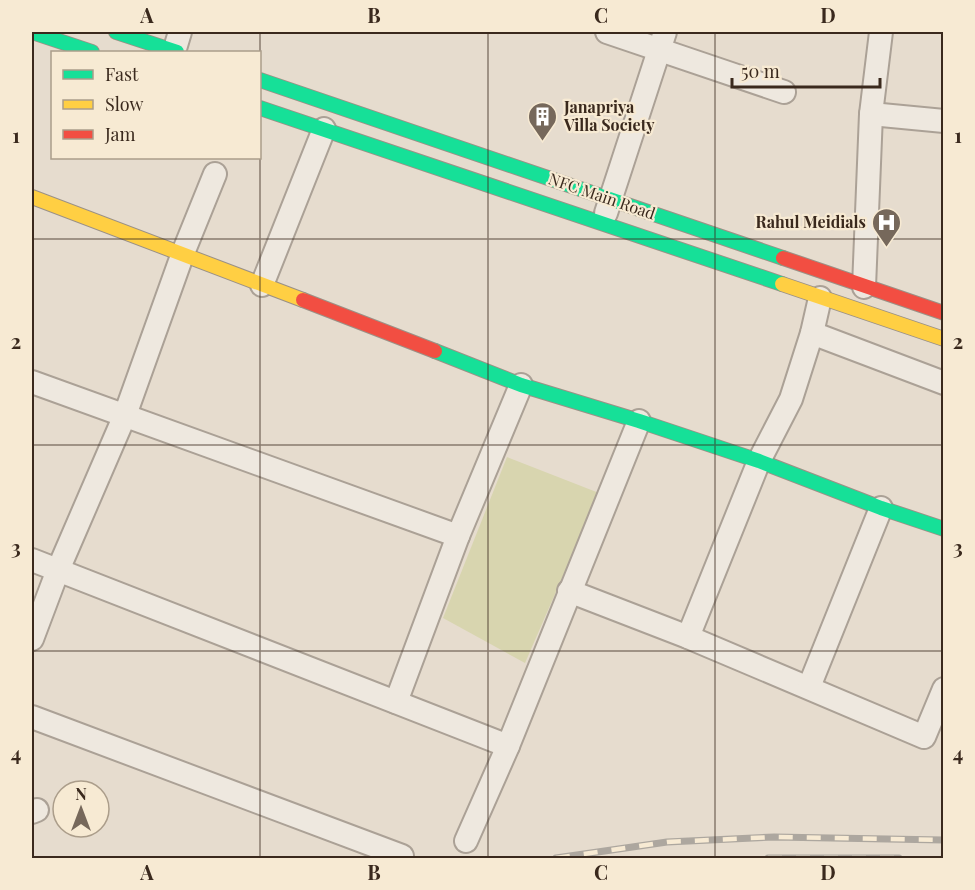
<svg xmlns="http://www.w3.org/2000/svg" width="975" height="890" font-family="'Playfair Display',serif">
<style>
.green{fill:#d8d5af}
.lines{fill:none;stroke-linecap:round;stroke-linejoin:round}
.street-casing{stroke:#aba196;stroke-width:26}
.fast-casing{stroke:#9b9186;stroke-width:16}
.slow-casing{stroke:#9b9186;stroke-width:16}
.jam-casing{stroke:#9b9186;stroke-width:16}
.street{stroke:#eee8df;stroke-width:22}
.fast{stroke:#16e098;stroke-width:14}
.slow{stroke:#ffcf43;stroke-width:14}
.jam{stroke:#f24e42;stroke-width:14}
.rail-casing{stroke:#ada79f;stroke-width:7}
.rail{stroke:#f7ead3;stroke-width:4.5;stroke-dasharray:14;stroke-linecap:butt}
.grid{fill:none;stroke:#3a291d;stroke-width:1.5;stroke-opacity:0.55}
.labels{text-anchor:middle;stroke-width:4.5;stroke-linejoin:round;paint-order:stroke}
.poi-label{font-size:16px;font-weight:bold;fill:#3a291d;stroke:#f7ead3;text-anchor:start}
.street-label{font-size:16px;fill:#3a291d;stroke:#f7ead3}
.neatline{fill:none;stroke:#3a291d;stroke-width:2}
.grid-label{font-size:20px;text-anchor:middle;font-weight:bold;fill:#3a291d}
</style>
<rect width="100%" height="100%" fill="#e6dcce"/>
<path class="green" d="M507,457l92,36 -74,170 -82,-45z"/>
<g class="lines">
<defs>
<g id="street">
<path d="M607,32l177,60"/>
<path d="M174,52l6,-20"/>
<path d="M871,114l73,7"/>
<path d="M606,213l59,-181"/>
<path d="M262,285l62,-156"/>
<path d="M864,287l7,-173 10,-82"/>
<path d="M812,333l132,50"/>
<path d="M32,382l426,154"/>
<path d="M32,560l476,186"/>
<path d="M569,591l119,46 236,100 20,-48"/>
<path d="M688,637l71,-176 32,-62 21,-66 8,-35"/>
<path d="M32,639l26,-69 67,-155 58,-162 32,-79"/>
<path d="M809,687l72,-179"/>
<path d="M396,702l62,-166 63,-151"/>
<path d="M32,717l370,139"/>
<path d="M32,812l5,-2"/>
<path d="M466,841l42,-95 131,-325"/>
</g>
<g id="fast">
<path d="M32,32l60,20"/>
<path d="M116,32l61,20"/>
<path d="M260,80l523,178"/>
<path d="M260,108l522,176"/>
<path d="M435,351l86,34 118,36 120,40 122,47 63,21"/>
</g>
<g id="slow">
<path d="M32,197l271,103"/>
<path d="M782,284l162,55"/>
</g>
<g id="jam">
<path d="M783,258l161,55"/>
<path d="M303,300l132,51"/>
</g>
</defs>
<use href="#street" class="street-casing"/>
<use href="#fast" class="fast-casing"/>
<use href="#slow" class="slow-casing"/>
<use href="#jam" class="jam-casing"/>
<use href="#street" class="street"/>
<use href="#fast" class="fast"/>
<use href="#slow" class="slow"/>
<use href="#jam" class="jam"/>
<defs>
<g id="rail">
<path d="M556,858l111,-16 107,-5 170,3"/>
<path d="M768,858h131"/>
</g>
</defs>
<use href="#rail" class="rail-casing"/>
<use href="#rail" class="rail"/>
</g>
<path class="grid" d="M260,32v826M488,32v826M715,32v826M32,239h912M32,445h912M32,651h912"/>
<defs>
<symbol id="building-pin" viewBox="-11 -11 22 30"><path d="M0 17L-7.5 6A9.5 9.5 0 1 1 7.5 6Z" fill="#76685b" stroke="#f7ead3"/><path d="M-4-6H4V6H1V3H-1V6H-4ZM-2.5-4.3h1.7v1.8h-1.7ZM.8-4.3h1.7v1.8H.8ZM-2.5-1h1.7V.8h-1.7ZM.8-1h1.7V.8H.8Z" fill="#fff"/></symbol>
<symbol id="hospital-pin" viewBox="-11 -11 22 30"><path d="M0 17L-7.5 6A9.5 9.5 0 1 1 7.5 6Z" fill="#76685b" stroke="#f7ead3"/><path d="M-5-5h3v3.5h4V-5h3V5h-3V1.5h-4V5h-3Z" fill="#fff"/></symbol>
</defs>
<g fill-rule="evenodd">
<use href="#building-pin" x="526" y="100" width="33" height="45"/>
<use href="#hospital-pin" x="870" y="206" width="33" height="45"/>
</g>
<g class="labels">
<g class="poi-label">
<text x="564" y="113">Janapriya<tspan x="564" dy="18">Villa Society</tspan></text>
<text x="866" y="228" text-anchor="end">Rahul Meidials</text>
</g>
<g class="street-label">
<text transform="translate(602 196) rotate(19)" y="6">NFC Main Road</text>
</g>
</g>
<rect width="975" height="890" fill="none" stroke="#f7ead3" stroke-width="66"/>
<rect x="51" y="51" width="210" height="108" fill="#f7ead3" stroke="#ab9d8a" stroke-width="1.5"/>
<rect x="63" y="70" width="30" height="9" fill="#16e098" stroke="#ab9d8a" stroke-width="1.5"/>
<text x="105" y="81" font-size="18" fill="#3a291d">Fast</text>
<rect x="63" y="100" width="30" height="9" fill="#ffcf43" stroke="#ab9d8a" stroke-width="1.5"/>
<text x="105" y="111" font-size="18" fill="#3a291d">Slow</text>
<rect x="63" y="130" width="30" height="9" fill="#f24e42" stroke="#ab9d8a" stroke-width="1.5"/>
<text x="105" y="141" font-size="18" fill="#3a291d">Jam</text>
<g transform="translate(81 809)"><circle r="28" fill="#f7ead3" stroke="#ab9d8a" stroke-width="1.5"/>
<path d="M0-4.5L10 22L0 15L-10 22Z" fill="#76685b"/>
<text y="-9" font-size="16" font-weight="bold" text-anchor="middle" fill="#3a291d">N</text>
</g>
<path d="M732 78v9h148v-9" fill="none" stroke="#3a291d" stroke-width="3"/>
<text x="741" y="78" font-size="18" fill="#3a291d" stroke="#f7ead3" stroke-width="4.5" paint-order="stroke">50 m</text>
<rect x="33" y="33" width="909" height="824" class="neatline"/>
<g class="grid-label">
<text x="147" y="23">A</text>
<text x="374" y="23">B</text>
<text x="601" y="23">C</text>
<text x="828" y="23">D</text>
<text x="16" y="143">1</text>
<text x="958" y="143">1</text>
<text x="16" y="349">2</text>
<text x="958" y="349">2</text>
<text x="16" y="555">3</text>
<text x="958" y="555">3</text>
<text x="16" y="761">4</text>
<text x="958" y="761">4</text>
<text x="147" y="880">A</text>
<text x="374" y="880">B</text>
<text x="601" y="880">C</text>
<text x="828" y="880">D</text>
</g>
</svg>
